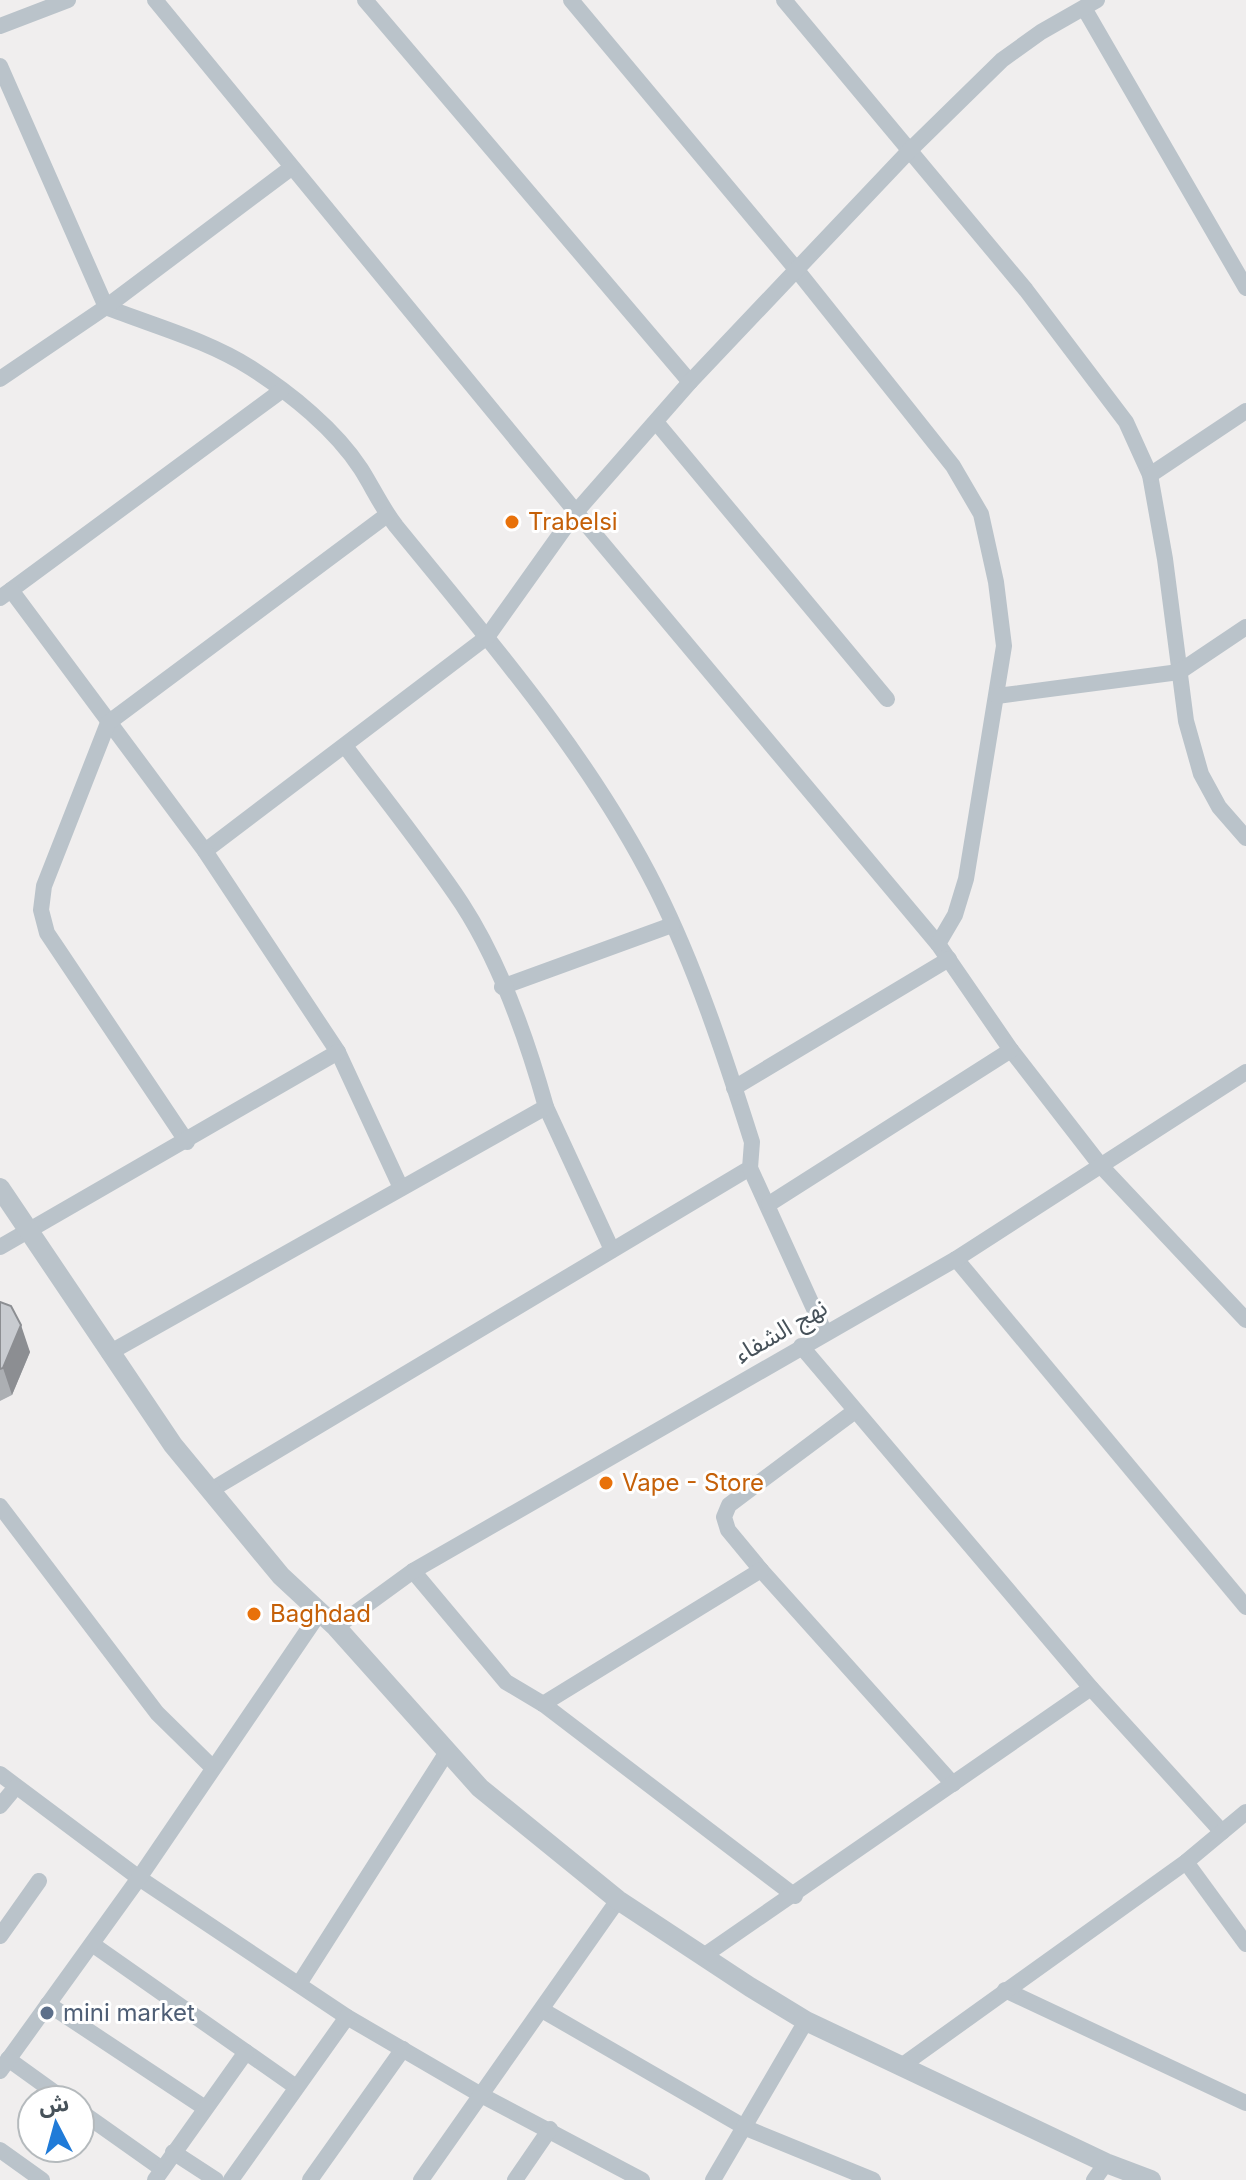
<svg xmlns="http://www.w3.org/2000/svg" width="1246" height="2180" font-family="Inter,'Noto Sans Arabic',sans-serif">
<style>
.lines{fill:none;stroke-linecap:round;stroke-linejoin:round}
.minor{stroke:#bac3ca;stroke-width:16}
.tertiary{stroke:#bac3ca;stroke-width:20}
.wall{fill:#acafb3}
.shaded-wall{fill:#8c8e92}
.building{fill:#c8cbd0;stroke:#8c8e92;stroke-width:2}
.food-dot{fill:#e8710a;stroke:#fff;stroke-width:3}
.service-dot{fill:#5c6f8a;stroke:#fff;stroke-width:3}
.labels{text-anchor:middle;stroke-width:6;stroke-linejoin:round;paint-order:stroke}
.food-label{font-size:24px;fill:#c56008;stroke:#fff;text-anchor:start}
.street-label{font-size:24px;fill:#47525a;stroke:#fff}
.service-label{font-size:24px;fill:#4e5e75;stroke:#fff;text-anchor:start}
</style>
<rect width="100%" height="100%" fill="#f0eeee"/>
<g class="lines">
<g class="minor">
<path d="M155,0l421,512 362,432 73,106 90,116 145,154"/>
<path d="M365,0l325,382"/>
<path d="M571,0l225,269 111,139 46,58 28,48 15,68 8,64 -38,233 -11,36 -17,29"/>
<path d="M784,0l242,290 100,132 24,53 15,84 21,162 15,53 18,33 27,31"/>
<path d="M1084,8l162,280"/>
<path d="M0,26l68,-26"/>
<path d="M0,66l106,241c48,19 101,33 145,61 39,25 84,61 110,101 12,19 21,39 35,57 93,114 193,229 260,362 40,80 69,169 96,254l-2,26 -539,322"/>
<path d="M0,379l106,-72 185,-139"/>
<path d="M656,422l231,277"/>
<path d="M1150,475l96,-64"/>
<path d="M11,590l270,-199"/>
<path d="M0,598l11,-8 194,261 282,-214 89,-125 114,-130 219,-231 93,-91 39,-28 56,-32"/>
<path d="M997,696l182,-24 67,-45"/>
<path d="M205,851l133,201 63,136"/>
<path d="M502,987l170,-62"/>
<path d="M734,1088l215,-129"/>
<path d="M546,1107l66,143"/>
<path d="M187,1142l-140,-209 -6,-23 3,-24 64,-163 279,-208"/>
<path d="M750,1168l75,165"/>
<path d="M769,1204l242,-154"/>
<path d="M0,1247l338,-195"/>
<path d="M956,1259l290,348"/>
<path d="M801,1346l290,342 131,144"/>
<path d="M109,1353l437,-246c-19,-68 -45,-143 -84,-203 -36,-54 -78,-106 -117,-158"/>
<path d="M855,1411l-126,94 -5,12 4,13 33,40 192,214"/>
<path d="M0,1506l157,207 56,55"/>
<path d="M413,1571l93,111 37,22 252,192"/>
<path d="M336,1627l77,-56 543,-312 290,-187"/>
<path d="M543,1704l218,-134"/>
<path d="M0,1774l139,104 208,139 134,78 161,85"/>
<path d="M0,1806l15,-18"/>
<path d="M1186,1862l60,82"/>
<path d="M0,1936l39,-55"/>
<path d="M92,1944l204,143"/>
<path d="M702,1957l389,-269"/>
<path d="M299,1984l148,-232"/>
<path d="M1005,1990l241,113"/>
<path d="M48,2004l157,104"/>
<path d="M542,2010l204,118 127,52"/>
<path d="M8,2059l57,41"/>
<path d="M900,2067l286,-205 60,-50"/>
<path d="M0,2071l139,-193 181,-266"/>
<path d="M80,2111l82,58"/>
<path d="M0,2150l42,30"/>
<path d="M173,2152l43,28"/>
<path d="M155,2180l91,-128"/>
<path d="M231,2180l116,-163"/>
<path d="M310,2180l93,-131"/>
<path d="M421,2180l197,-280"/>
<path d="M515,2180l35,-51"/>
<path d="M713,2180l93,-159"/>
<path d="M1094,2180l12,-17"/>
</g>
<path class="tertiary" d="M0,1188l173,257 108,131 55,51 144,161 138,112 132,87 56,34 300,142 45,17"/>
</g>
<path class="wall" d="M0,1302l30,50 -18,43 -12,6z"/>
<path class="shaded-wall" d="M21,1325l9,27 -18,43 -9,-27z"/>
<path class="building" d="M0,1302l11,4 10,19 -18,43 -3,1z"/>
<g class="food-dot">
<circle cx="512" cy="522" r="8"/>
<circle cx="606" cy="1483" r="8"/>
<circle cx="254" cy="1614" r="8"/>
</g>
<circle class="service-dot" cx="47" cy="2013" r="8"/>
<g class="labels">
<g class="food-label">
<text x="528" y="530">Trabelsi</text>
<text x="622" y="1491">Vape - Store</text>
<text x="270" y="1622">Baghdad</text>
</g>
<g class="street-label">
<text transform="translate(781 1331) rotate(-30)" y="8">نهج الشفاء</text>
</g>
<g class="service-label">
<text x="63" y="2021">mini market</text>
</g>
</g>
<g transform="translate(56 2124) rotate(354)"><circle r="38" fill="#ffffff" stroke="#b5babd" stroke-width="2"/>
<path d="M0-6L14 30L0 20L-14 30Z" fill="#207bd8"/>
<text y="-12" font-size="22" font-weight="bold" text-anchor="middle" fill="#47525a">ش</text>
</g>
</svg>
